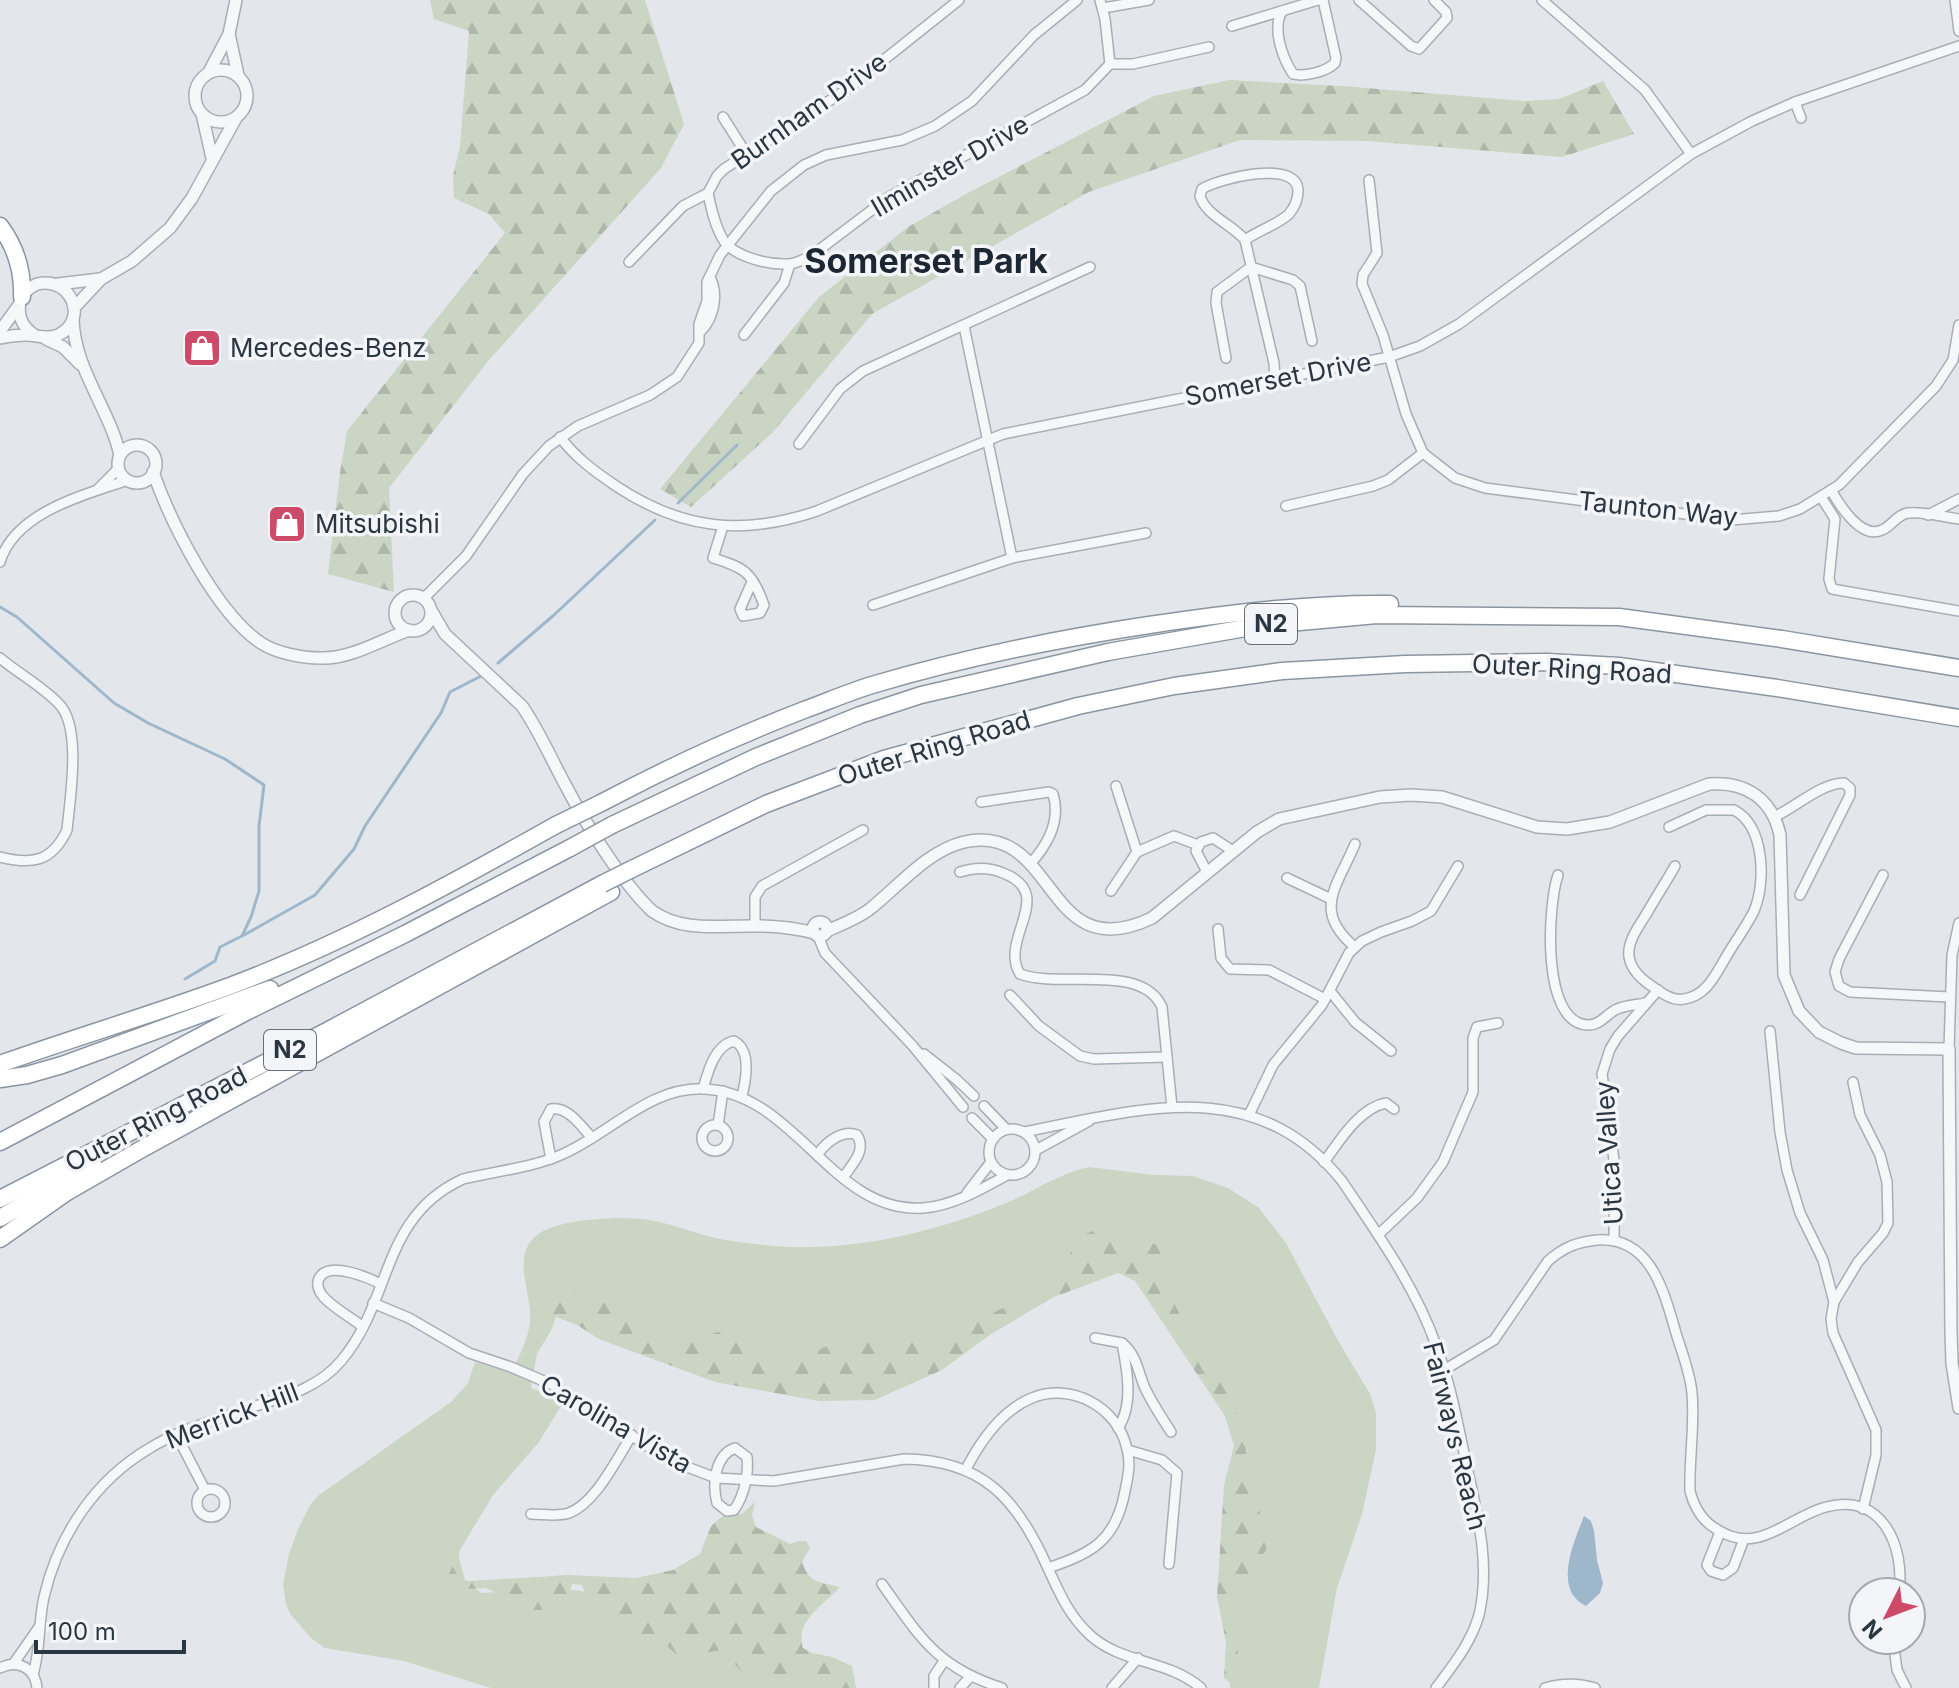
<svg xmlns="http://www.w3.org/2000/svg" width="1959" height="1688" font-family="Inter,sans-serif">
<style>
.grass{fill:#cad5c4}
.forest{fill:url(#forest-firs)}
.water{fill:#9fb7ca}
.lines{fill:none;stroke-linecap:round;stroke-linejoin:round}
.stream{stroke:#9fb7ca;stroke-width:3}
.minor-casing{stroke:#a8aeb5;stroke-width:12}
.tertiary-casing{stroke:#a8aeb5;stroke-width:14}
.motorway-casing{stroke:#8a95a2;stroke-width:19}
.minor{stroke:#f6f7f9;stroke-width:9}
.tertiary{stroke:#f6f7f9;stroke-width:11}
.motorway{stroke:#fff;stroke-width:16}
.motorway-bridge-casing{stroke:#8a95a2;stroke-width:19;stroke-linecap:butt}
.motorway-bridge{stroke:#fff;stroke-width:16}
.labels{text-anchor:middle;stroke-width:7;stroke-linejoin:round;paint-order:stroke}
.shield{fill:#f3f5f8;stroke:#676f79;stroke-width:2}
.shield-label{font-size:24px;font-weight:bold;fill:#2b3643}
.street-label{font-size:26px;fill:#2b3643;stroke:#f3f5f8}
.poi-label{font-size:26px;fill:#2b3643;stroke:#f3f5f8;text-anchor:start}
.district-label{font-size:34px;font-weight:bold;fill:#1d2734;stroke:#f3f5f8}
</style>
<defs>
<pattern id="forest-firs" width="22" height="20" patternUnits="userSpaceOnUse" patternTransform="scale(2)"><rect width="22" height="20" fill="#cad5c4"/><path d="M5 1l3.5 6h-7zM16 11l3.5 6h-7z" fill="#aeb7aa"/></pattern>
</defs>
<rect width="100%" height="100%" fill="#e3e7eb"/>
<path class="grass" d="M1089,1167l65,8 39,1 35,12 31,20 27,35 51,96 33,55 6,19v37l-14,64 -25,74 -18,100h-89l7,-222 -5,-48 -107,-155 -128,58 -203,64 -235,-79 -7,23 -15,25 -6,34 16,6 14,12 -22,36 -46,53 -33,55 -2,11 2,14 8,9 14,9 75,-5 42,5 237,95h-345l-87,-27 -79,-13 -14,-10 -20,-23 -5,-11 -3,-19 6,-31 10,-27 11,-22 9,-10 132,-93 17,-19 7,-21 36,11c8,-16 17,-34 19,-51 3,-27 -20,-66 7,-87 22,-17 85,-19 112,-15 25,4 47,14 71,19 22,4 44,6 66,8 73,3 153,-16 220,-44 27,-11 54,-30 83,-36z"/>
<g class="forest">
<path d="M430,0h215l39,124 -23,44 -172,192 -100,128 5,104 -66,-18 12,-102 7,-41 158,-198 -16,-19 -35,-16 -1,-22 7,-30 9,-115 -35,-12z"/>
<path d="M1229,80l113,6 182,15 35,-2 44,-18 31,53 -72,23 -195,-16 -127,-1 -151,52 -217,122 -99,118 -82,75 -31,-18 159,-192 89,-70 60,-34 186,-97z"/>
<path d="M1099,1229l56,15 6,6 3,32 32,66 27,38 18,37 10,58 15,53v16l-19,27 -12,29 4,71 -5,9 -10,-8 2,-36 -9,-45 7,-112 10,-39 -9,-30 -90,-135 -17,-8 -64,24 -63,37 -49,36 -67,30 -56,1 -104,-19 -116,-43 -22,-14 -23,-9 -1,-15 19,-9 56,19 35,30 37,-2 17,-7 19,2 31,26 18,2 14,-2 40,-20 52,2 39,-4 30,-9 74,-36 29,-30 22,-29z"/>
<path d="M755,1502l-3,13 4,12 34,17 8,-3h8l4,7 -8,14c7,22 19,20 38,25 -16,18 -46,34 -37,61l9,5 20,4 20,9 4,22h-33l-6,-7c-17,-1 -50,7 -64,0 -12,-5 -20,-23 -31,-31l-43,7 -17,-16 -37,-12 -5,-9 -30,-12 -8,-23 -10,-1 -6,21 -4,4 -48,2 -19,-19 -10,-4 -18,1 -13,8 -10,-13 14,-29 7,25 4,1 99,-6 68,3 37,-8 27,-16 11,-28 14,-12h17z"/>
</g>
<path class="water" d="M1584,1516l7,5 3,10 3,29 6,23 -3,10 -14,13c-34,-16 -12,-64 -2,-90z"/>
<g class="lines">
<g class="stream">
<path d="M678,503l59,-58"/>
<path d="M0,607l17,10 97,86 34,20 77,36 39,26 -5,41v65l-8,26 -9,19 -22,11 -5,14 -30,18"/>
<path d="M498,663l56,-48 101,-95"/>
<path d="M244,935l71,-40 39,-46 11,-23 76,-113 9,-21 31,-16"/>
</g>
<defs>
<g id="minor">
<path d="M959,0l-113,90 -122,79 -7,7 -9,17c3,15 7,34 16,48 11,16 45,24 64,23 8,0 16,-5 23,-8l78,-59 196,-107 25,-26 -5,-45 -5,-19"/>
<path d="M1359,0l52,46 8,3 28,-31 -1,-6 -12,-12"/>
<path d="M1542,0l103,90 46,64"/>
<path d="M1955,0l4,31"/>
<path d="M1103,8l46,-8"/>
<path d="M1282,11c-10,18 0,46 11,63 11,3 33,-2 42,-11l1,-5 -13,-58"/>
<path d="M1232,26l86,-26"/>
<path d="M1110,64h23l76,-17"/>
<path d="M1795,102l6,16"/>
<path d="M723,117l24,38"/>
<path d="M1369,180l8,73 -14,22 -1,9 21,51 23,79 17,39 32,25 30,10 246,32 48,-4 21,-7 39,-24 97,-99 17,-26 6,-35"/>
<path d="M1245,240c12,-9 34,-16 44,-26 5,-6 9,-15 9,-23 0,-33 -81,-12 -96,-2l-2,7c6,20 32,28 45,44l29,123 1,17"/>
<path d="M629,262l54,-56 25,-13"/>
<path d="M1251,267l42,13 7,6 12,55"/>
<path d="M964,326l48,232"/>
<path d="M701,331c13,-13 18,-37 9,-54"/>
<path d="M744,335l40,-52 6,-19"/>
<path d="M1226,358l-10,-55 1,-11 34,-25"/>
<path d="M560,437c16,21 34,34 56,49 66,44 127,50 201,25l186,-77 386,-77 31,-11 39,-22 232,-170 61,-33 43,-19 164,-56"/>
<path d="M799,444l41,-55 23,-18 227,-104"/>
<path d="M98,489l20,-20"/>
<path d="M1831,490c8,14 30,50 51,40 10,-4 14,-15 26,-17 16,-2 35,4 51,6"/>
<path d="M1821,497l14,22 -6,60 3,10 127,22"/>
<path d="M1286,506l87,-20 15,-6 35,-27"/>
<path d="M1928,515l31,-16"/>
<path d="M723,526l-10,32c33,10 39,15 51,47l-4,8 -17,3 -3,-7 12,-27"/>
<path d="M0,562c15,-50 84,-67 128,-82"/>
<path d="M424,598l42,-42 57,-82 26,-28 29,-20 72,-31 27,-18 22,-34v-19l8,-23v-19l13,-27 51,-64 33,-26 22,-10 76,-15 33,-14 37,-25 62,-66 43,-35"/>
<path d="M873,605l139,-47 134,-25"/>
<path d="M0,658c19,16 42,28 59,46 23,23 11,95 8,126 -15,32 -35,35 -67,27"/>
<path d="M981,802l68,-10 4,2c8,26 -5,50 -22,69"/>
<path d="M1774,817c22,-10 47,-34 70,-34l6,5v7l-50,100"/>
<path d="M1669,827l37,-17h28c31,16 32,73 20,101 -7,14 -17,28 -25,41 -12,19 -21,44 -45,47 -13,3 -28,-10 -38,-17 -30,-24 -15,-44 1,-69 9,-16 19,-31 28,-47"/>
<path d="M1137,852l37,-16 24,9"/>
<path d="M960,872c15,-5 29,-5 43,1 55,21 -5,66 17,101 39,15 122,-12 142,33l10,100"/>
<path d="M1207,872l-11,-21 5,-9 12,-4 20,13"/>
<path d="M1558,875c-10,29 -18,150 31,150 11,0 17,-10 26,-15 9,-5 21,-5 30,-7"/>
<path d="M1883,875l-44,84 -4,13 4,14 11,6 99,5"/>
<path d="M1287,878l42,20"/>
<path d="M1111,891l26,-39 -21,-66"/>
<path d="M755,926v-29l7,-11 101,-56"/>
<path d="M1218,929l3,29 9,11 39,1 56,29"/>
<path d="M818,936l7,17 87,92 51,62"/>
<path d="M1355,947c-44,-36 -17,-62 0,-103"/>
<path d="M1330,991l25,31 36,29"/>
<path d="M1010,995l29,31 41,30 14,3 73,-2"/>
<path d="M1770,1031l10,101 7,38 13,43 23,47 11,42"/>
<path d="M1949,1049l3,-94 7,-32"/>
<path d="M924,1054l33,26 17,16"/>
<path d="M1853,1082l7,33 20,40 7,27 1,41 -5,10 -25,29 -24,40 -3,17 2,14 43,97v25l-13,54"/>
<path d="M703,1089c5,-18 12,-44 31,-48 18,9 12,39 8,55"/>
<path d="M984,1106l22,23"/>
<path d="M1249,1115l24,-50 49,-60 27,-52 13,-12 19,-9 31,-11 19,-10 27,-45"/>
<path d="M972,1118l21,21"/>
<path d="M718,1125l5,-34"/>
<circle cx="715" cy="1138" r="13"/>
<circle cx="1012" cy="1152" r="23"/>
<path d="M1024,1132c117,-23 231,-59 318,49 35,52 73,105 94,164 16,42 23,87 33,131 10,45 21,92 10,139 -8,28 -26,50 -43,73"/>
<path d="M1036,1150l53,-29"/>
<path d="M818,1154c8,-12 25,-25 39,-19 10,16 -5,29 -14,43"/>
<path d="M551,1159l-7,-37 7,-13c17,-3 30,17 41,29"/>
<path d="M1324,1162c15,-20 35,-54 62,-59l8,6"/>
<path d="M967,1193l24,-31"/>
<path d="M1378,1235l39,-37 26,-36 30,-70v-54l4,-11 21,-4"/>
<path d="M1614,1239l1,-72 -13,-93 8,-25 8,-13 40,-46"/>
<path d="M373,1303l36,15 60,35 42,14 42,18 116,75 47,18 58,3 130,-22c77,1 112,38 142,105 13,28 22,51 45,72 32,28 78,24 110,52"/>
<path d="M363,1327c-12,-10 -32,-20 -41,-32 -4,-5 -6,-13 -2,-18 10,-16 49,1 61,7"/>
<path d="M1095,1338l27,5c5,26 12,62 -4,85"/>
<path d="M1122,1343c15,12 16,29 23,45 7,15 17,30 26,44"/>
<path d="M1444,1370l50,-30 54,-79c15,-13 28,-19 49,-21 54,-4 67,52 79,93 6,20 14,39 16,60 3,32 -3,65 -2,98 4,16 13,31 28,39 41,26 70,-13 108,-23 56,-15 79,39 73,85"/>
<path d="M176,1434l29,56"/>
<path d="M735,1448l12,9c2,17 -3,39 -13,53l-7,1 -10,-8c-5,-19 -2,-48 18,-55z"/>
<path d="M1128,1450l34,10 15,13 -8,91"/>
<path d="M966,1469c14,-27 36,-59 66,-71 39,-16 86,9 95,51 4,14 1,28 -2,42 -9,49 -32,62 -77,77"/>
<circle cx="211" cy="1503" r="14"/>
<path d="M531,1514c12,0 26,3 38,-1 27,-10 48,-55 63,-78"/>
<path d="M1720,1532l-13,33 4,6 12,4 10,-7 11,-29"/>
<path d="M882,1584c38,53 54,83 120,104"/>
<path d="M1893,1640l4,30 9,18"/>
<path d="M14,1663l25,-36"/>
<path d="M0,1668c18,-9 35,0 37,20"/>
<path d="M33,1674c8,-25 5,-51 11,-77 14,-61 51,-117 106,-149 27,-17 60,-26 90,-37 36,-12 76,-20 101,-50 52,-61 39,-144 122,-182 33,-8 69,-11 100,-25 48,-21 87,-68 142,-65 92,5 127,125 218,119 29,-2 59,-19 84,-33"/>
<path d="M934,1688v-12l10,-15"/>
<path d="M960,1688l10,-11"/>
<path d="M1112,1688l26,-30"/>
<path d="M1545,1688c17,-5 33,-5 50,0"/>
</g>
<g id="tertiary">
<path d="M229,34l9,41"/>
<circle cx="221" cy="96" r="26"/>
<path d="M209,72l20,-38 7,-34"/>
<path d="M202,114l10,44"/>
<path d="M58,284l42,-5"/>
<path d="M74,308l27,-29 31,-18 38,-33 22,-30 44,-80"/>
<path d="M73,320c2,50 36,88 47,135"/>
<path d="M0,331l19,-26"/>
<path d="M0,338c9,-2 17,-3 26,-3 11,0 21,5 32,0 31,-14 14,-59 -21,-51 -24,11 -23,39 -1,52"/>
<path d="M46,339l17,8 17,17"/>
<circle cx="137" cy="464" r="19"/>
<path d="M153,472c18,51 63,141 108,171 15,10 41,15 60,15 30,1 60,-18 88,-28"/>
<circle cx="413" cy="613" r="18"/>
<path d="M431,610l14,24 77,72c18,26 30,55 45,82 18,35 57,97 85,123 31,22 69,14 105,15 19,0 38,2 57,7"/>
<circle cx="820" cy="929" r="7"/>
<path d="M827,931c15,-7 30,-12 43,-22 29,-23 57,-58 94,-67 94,-21 79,128 188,76l105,-86 22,-13 101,-22 31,-2 31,2 95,30 30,2 43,-7 99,-38c37,-3 63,15 71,51l4,140 15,36 20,21 22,11 15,5 93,1 2,284 1,30 7,45"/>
</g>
<g id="motorway">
<path d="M0,226c15,20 23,45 22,71"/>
<path d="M601,803c66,-35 133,-66 203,-93 22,-8 45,-18 68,-25 91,-27 184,-46 277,-60 80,-12 161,-22 241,-21"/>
<path d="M612,825l144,-68 104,-42 61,-20 187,-43 149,-26 120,-11 242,2 163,22 177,29"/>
<path d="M632,869l134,-65 118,-45 194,-53 96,-20 108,-15 123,-7 142,-2 72,4 158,22 182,30"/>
<path d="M0,1064c76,-27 154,-50 230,-78 114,-43 221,-102 326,-161"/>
<path d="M0,1079l27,-4 35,-10 208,-76"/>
<path d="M0,1142l248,-131 157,-77 165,-86"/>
<path d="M0,1199l325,-167 277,-148"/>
<path d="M0,1218l93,-54"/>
<path d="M0,1239l67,-47 73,-42 471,-258"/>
</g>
</defs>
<use href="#minor" class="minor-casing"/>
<use href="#tertiary" class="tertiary-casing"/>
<use href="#motorway" class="motorway-casing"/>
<use href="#minor" class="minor"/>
<use href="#tertiary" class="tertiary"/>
<use href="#motorway" class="motorway"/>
<defs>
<g id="motorway-bridge">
<path d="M556,825l45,-22"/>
<path d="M570,848l42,-23"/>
<path d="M602,884l30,-15"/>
</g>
</defs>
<use href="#motorway-bridge" class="motorway-bridge-casing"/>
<use href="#motorway-bridge" class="motorway-bridge"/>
</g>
<defs>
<symbol id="shop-square" viewBox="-11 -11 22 22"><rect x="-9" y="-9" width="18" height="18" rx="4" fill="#ce4a69" stroke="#f3f5f8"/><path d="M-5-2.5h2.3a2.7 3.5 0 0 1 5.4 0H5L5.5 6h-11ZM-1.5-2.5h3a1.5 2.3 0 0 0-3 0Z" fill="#fff"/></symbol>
</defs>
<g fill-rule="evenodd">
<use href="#shop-square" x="180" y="326" width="44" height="44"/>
<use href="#shop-square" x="265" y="502" width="44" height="44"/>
</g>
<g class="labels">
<g class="shield">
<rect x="1245" y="604" width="52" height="40" rx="6"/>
<rect x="264" y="1030" width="52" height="40" rx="6"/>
</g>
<g class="shield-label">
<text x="1271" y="632">N2</text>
<text x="290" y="1058">N2</text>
</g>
<g class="street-label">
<text transform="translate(809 111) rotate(-35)" y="9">Burnham Drive</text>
<text transform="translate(950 166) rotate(-30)" y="9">Ilminster Drive</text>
<text transform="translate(1278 379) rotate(-11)" y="9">Somerset Drive</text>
<text transform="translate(1658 509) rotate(6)" y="9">Taunton Way</text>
<text transform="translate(1572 669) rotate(3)" y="9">Outer Ring Road</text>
<text transform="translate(934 748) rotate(-17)" y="9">Outer Ring Road</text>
<text transform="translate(156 1119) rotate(-27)" y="9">Outer Ring Road</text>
<text transform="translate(1609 1153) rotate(-94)" y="9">Utica Valley</text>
<text transform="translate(232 1416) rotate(-21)" y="9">Merrick Hill</text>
<text transform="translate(616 1424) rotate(30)" y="9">Carolina Vista</text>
<text transform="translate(1455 1436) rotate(76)" y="9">Fairways Reach</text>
</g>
<g class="poi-label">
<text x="230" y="357">Mercedes-Benz</text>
<text x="315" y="533">Mitsubishi</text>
</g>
<g class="district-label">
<text x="926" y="273">Somerset Park</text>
</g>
</g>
<g transform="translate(1887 1616) rotate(228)"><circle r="38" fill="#f3f5f8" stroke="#a3a9b0" stroke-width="2"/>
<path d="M0-6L14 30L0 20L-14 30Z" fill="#ce4a69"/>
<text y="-12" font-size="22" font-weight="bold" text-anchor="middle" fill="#2b3643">N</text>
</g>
<path d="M36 1640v12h148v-12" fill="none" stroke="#2b3643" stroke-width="4"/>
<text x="48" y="1640" font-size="24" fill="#2b3643" stroke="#f3f5f8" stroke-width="6" paint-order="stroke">100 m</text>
</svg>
